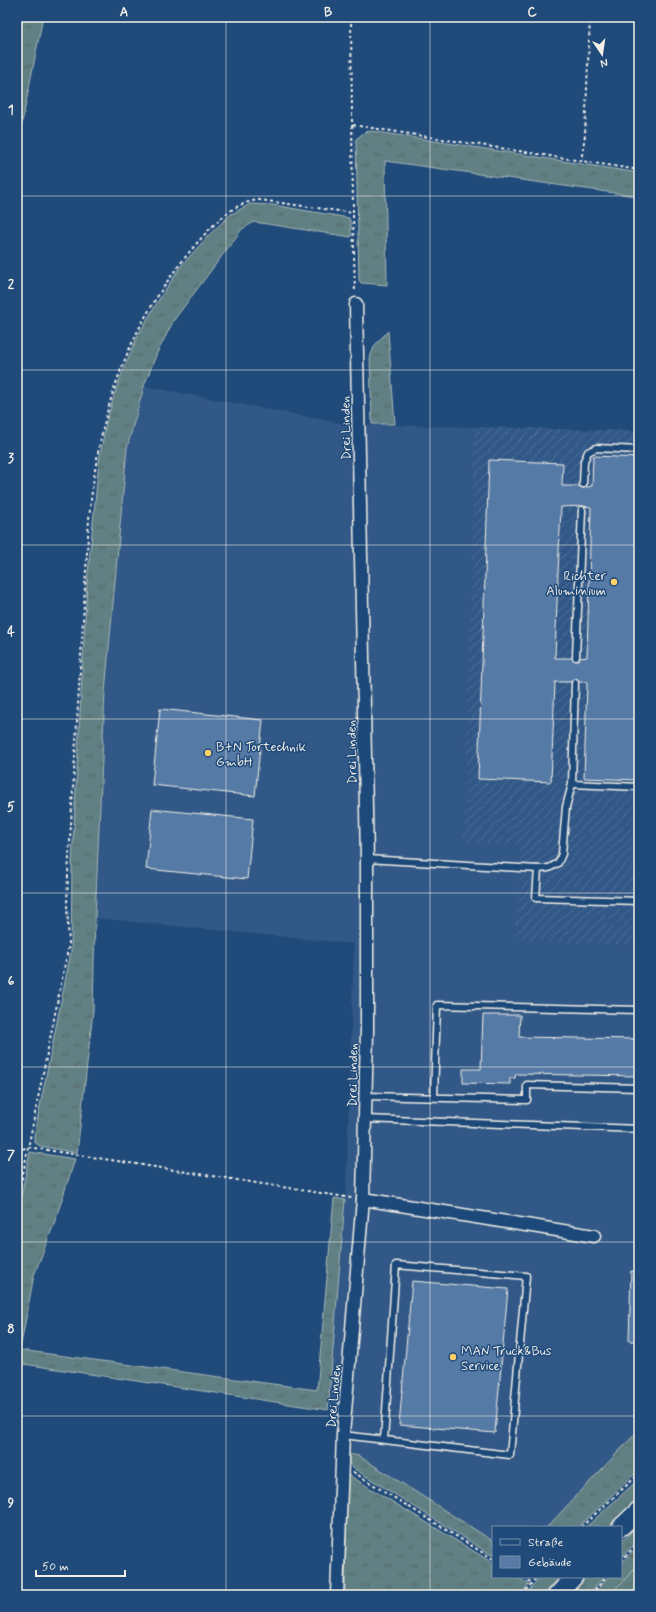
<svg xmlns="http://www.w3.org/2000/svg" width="656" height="1612" font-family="Mynerve,sans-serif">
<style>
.built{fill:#305887}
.industrial{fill:url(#industrial-furrows)}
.grass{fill:url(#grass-tufts);stroke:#aab8b6}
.forest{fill:url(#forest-firs);stroke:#aab8b6}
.building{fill:#577aa6;stroke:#f4f1e8;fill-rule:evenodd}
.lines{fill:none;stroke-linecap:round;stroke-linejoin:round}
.lane-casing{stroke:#f4f1e8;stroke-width:9}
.street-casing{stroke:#f4f1e8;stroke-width:15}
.secondary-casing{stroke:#f4f1e8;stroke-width:20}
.path{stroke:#f4f1e8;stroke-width:2;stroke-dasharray:3 3;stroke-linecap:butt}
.lane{stroke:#1f4a7a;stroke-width:6}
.street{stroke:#1f4a7a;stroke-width:12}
.secondary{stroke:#1f4a7a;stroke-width:17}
.rail{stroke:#f4f1e8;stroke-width:3}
.grid{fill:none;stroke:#f4f1e8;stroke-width:1;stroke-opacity:0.55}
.poi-dot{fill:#ffd166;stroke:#1f4a7a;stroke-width:1.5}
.labels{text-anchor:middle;stroke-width:3;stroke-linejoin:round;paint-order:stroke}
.street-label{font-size:13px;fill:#f4f1e8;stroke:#1f4a7a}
.poi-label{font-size:13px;fill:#f4f1e8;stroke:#1f4a7a;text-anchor:start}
.neatline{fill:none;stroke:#f4f1e8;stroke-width:1.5}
.grid-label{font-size:13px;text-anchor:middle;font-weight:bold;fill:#f4f1e8}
</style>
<defs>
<pattern id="industrial-furrows" width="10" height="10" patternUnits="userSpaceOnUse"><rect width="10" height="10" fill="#305887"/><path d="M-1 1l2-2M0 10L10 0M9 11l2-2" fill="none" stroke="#4f7098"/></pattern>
<pattern id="grass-tufts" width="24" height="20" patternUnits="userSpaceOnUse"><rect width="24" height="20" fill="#608084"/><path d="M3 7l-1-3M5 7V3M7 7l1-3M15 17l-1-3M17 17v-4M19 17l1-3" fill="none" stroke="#566768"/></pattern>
<pattern id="forest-firs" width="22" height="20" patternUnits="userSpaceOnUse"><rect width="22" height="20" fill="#608084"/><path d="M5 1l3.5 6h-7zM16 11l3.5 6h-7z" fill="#566768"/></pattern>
</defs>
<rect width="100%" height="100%" fill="#1f4a7a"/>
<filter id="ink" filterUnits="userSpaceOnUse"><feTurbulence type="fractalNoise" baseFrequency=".025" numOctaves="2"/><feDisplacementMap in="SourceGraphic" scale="8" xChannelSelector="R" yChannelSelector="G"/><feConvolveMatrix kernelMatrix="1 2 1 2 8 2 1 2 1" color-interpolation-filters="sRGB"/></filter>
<g filter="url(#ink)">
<path class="built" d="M144,386l202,38 293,7v999l-92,97h-54v14l-134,-85 -24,-4 2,-41 -9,-1 18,-218 8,-248 -259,-26 10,-226 15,-176 7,-68z"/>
<path class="industrial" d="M475,427l164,4v514l-124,-5 6,-95 -57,-3z"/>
<g class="grass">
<path d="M23,17h20l-26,131v-102z"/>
<path d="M371,131l268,42v32l-3,-9 -251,-35 2,124 -26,-2 -2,-3 -3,-141 9,-7z"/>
<path d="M250,204l23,1 76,13 2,6v13l-97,-15 -12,7 -68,91 -17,33 -13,33 -17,62 -22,244 -10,226 -2,93 -16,142 -37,-7 -6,-4v-6l37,-184 1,-90 15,-278 12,-123 7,-38 12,-40 20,-48 20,-34 23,-35 28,-31 21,-20z"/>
<path d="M388,331l7,93h-23l-2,-67 5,-12z"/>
<path d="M30,1152l45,7 -21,65 -20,51 -14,75 297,40 17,-192 11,2 -17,210 -311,-47v-146z"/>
<path d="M639,1430v40l-61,57h-31z"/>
<path d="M348,1454l11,2 134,85v15l-140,-88 -5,-6z"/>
<path d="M347,1474l146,89v14h23l13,7 -9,11h-175z"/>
<path d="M639,1479v19l-30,29h-23z"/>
<path d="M639,1524v15l-18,19v-16z"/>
<path d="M639,1565v30h-30z"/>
<path d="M540,1577h20l-17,18h-18z"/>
<path d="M586,1577h17l-14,18h-20z"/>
</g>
<path class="forest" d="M639,1545v20l-30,30h-16l15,-18h13v-13z"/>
<g class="building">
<path d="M593,456l46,2v322l-55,-2 3,-96h-8l-4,-3 -4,3h-16l-4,100 -73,-3 11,-319 74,3 -1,23h17l4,2 9,-2zM582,506l9,1 -4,150 -7,1 -4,3 -4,-3h-17l3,-85 3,-66z"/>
<path d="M160,709l103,11 -8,76 -103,-11z"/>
<path d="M152,809l101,10 -6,60 -101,-10z"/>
<path d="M483,1015h37l-1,22 120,2v37l-123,-2 -1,4h-5v6l-47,-1v-14h18z"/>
<path d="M631,1271l8,1v69h-10z"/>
<path d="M412,1281l96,8 -13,144 -96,-8z"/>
</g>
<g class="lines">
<defs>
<g id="lane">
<path d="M583,484l1,-23 4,-9 8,-4 43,2"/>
<path d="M576,657l6,-147"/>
<path d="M572,784l67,3"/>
<path d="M367,859l171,10 11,-1 9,-5 4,-9 4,-47 6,-23 3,-101"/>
<path d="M538,869l-2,29 103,3"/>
<path d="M366,1096l161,4v-15l112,3"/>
<path d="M434,1097l3,-92 202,5"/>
<path d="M365,1119l274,10"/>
<path d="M343,1435l167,20 16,-179 -130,-11 -12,175"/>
</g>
<g id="street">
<path d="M363,1199l231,37"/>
<path d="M337,1595l6,-160 20,-236 4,-168v-172l-11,-555"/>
</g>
<g id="secondary">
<path d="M621,1527l18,-17"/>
<path d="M557,1595l17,-18"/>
</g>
</defs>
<use href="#lane" class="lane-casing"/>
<use href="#street" class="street-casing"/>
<use href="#secondary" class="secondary-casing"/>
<g class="path">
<path d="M351,17l2,196 2,80"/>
<path d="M607,17l32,5"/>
<path d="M353,125l286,45"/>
<path d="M581,162l4,-27 5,-118"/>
<path d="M17,1151l11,-4 324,51"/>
<path d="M17,1203l52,-259 -2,-39 1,-31 21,-355c10,-108 37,-193 108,-276 16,-18 37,-42 63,-43l93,13"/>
<path d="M353,1472l140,87"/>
<path d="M581,1527l58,-53"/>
<path d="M621,1561l18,-19"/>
<path d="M523,1577l9,6"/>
<path d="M522,1595l15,-18"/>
<path d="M591,1595l15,-18"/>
</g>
<use href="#lane" class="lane"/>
<use href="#street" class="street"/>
<use href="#secondary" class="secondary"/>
<path class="rail" d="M17,31l3,-14"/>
</g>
</g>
<path class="grid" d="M226,17v1578M430,17v1578M17,196h622M17,370h622M17,545h622M17,719h622M17,893h622M17,1067h622M17,1242h622M17,1416h622"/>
<g class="poi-dot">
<circle cx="614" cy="582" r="4"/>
<circle cx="208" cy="753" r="4"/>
<circle cx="453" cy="1357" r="4"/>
</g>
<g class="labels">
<g class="street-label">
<text transform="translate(345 428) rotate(-91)" y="5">Drei Linden</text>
<text transform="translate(351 752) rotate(-91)" y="5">Drei Linden</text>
<text transform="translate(352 1075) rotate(-89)" y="5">Drei Linden</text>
<text transform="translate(333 1396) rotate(-85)" y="5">Drei Linden</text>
</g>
<g class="poi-label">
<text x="606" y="580" text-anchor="end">Richter<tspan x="606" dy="15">Aluminium</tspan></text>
<text x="216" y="751">B+N Tortechnik<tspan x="216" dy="15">GmbH</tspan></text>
<text x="461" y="1355">MAN Truck&amp;Bus<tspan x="461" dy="15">Service</tspan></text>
</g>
</g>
<rect width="656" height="1612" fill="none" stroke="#1f4a7a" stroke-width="44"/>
<rect x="492" y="1526" width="130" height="52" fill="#1f4a7a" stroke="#748da6"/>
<rect x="500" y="1539" width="20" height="6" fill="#1f4a7a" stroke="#748da6"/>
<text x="528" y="1546" font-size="12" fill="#f4f1e8">Straße</text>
<rect x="500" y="1556" width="20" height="12" fill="#577aa6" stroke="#748da6"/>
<text x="528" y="1566" font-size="12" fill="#f4f1e8">Gebäude</text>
<g transform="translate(602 54) rotate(167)" stroke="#1f4a7a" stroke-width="3" paint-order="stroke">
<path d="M0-3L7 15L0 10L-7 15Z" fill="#f4f1e8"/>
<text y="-6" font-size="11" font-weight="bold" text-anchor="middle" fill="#f4f1e8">N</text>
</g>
<path d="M36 1570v6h89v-6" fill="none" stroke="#f4f1e8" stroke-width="2"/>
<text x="42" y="1570" font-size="12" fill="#f4f1e8" stroke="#1f4a7a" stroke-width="3" paint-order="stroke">50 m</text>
<rect x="22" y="22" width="612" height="1568" class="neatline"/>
<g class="grid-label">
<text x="124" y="16">A</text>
<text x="328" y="16">B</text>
<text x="532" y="16">C</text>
<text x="11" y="114">1</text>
<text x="11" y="288">2</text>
<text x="11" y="462">3</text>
<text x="11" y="636">4</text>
<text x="11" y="811">5</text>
<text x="11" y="985">6</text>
<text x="11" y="1159">7</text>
<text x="11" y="1333">8</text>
<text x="11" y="1507">9</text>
</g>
</svg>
